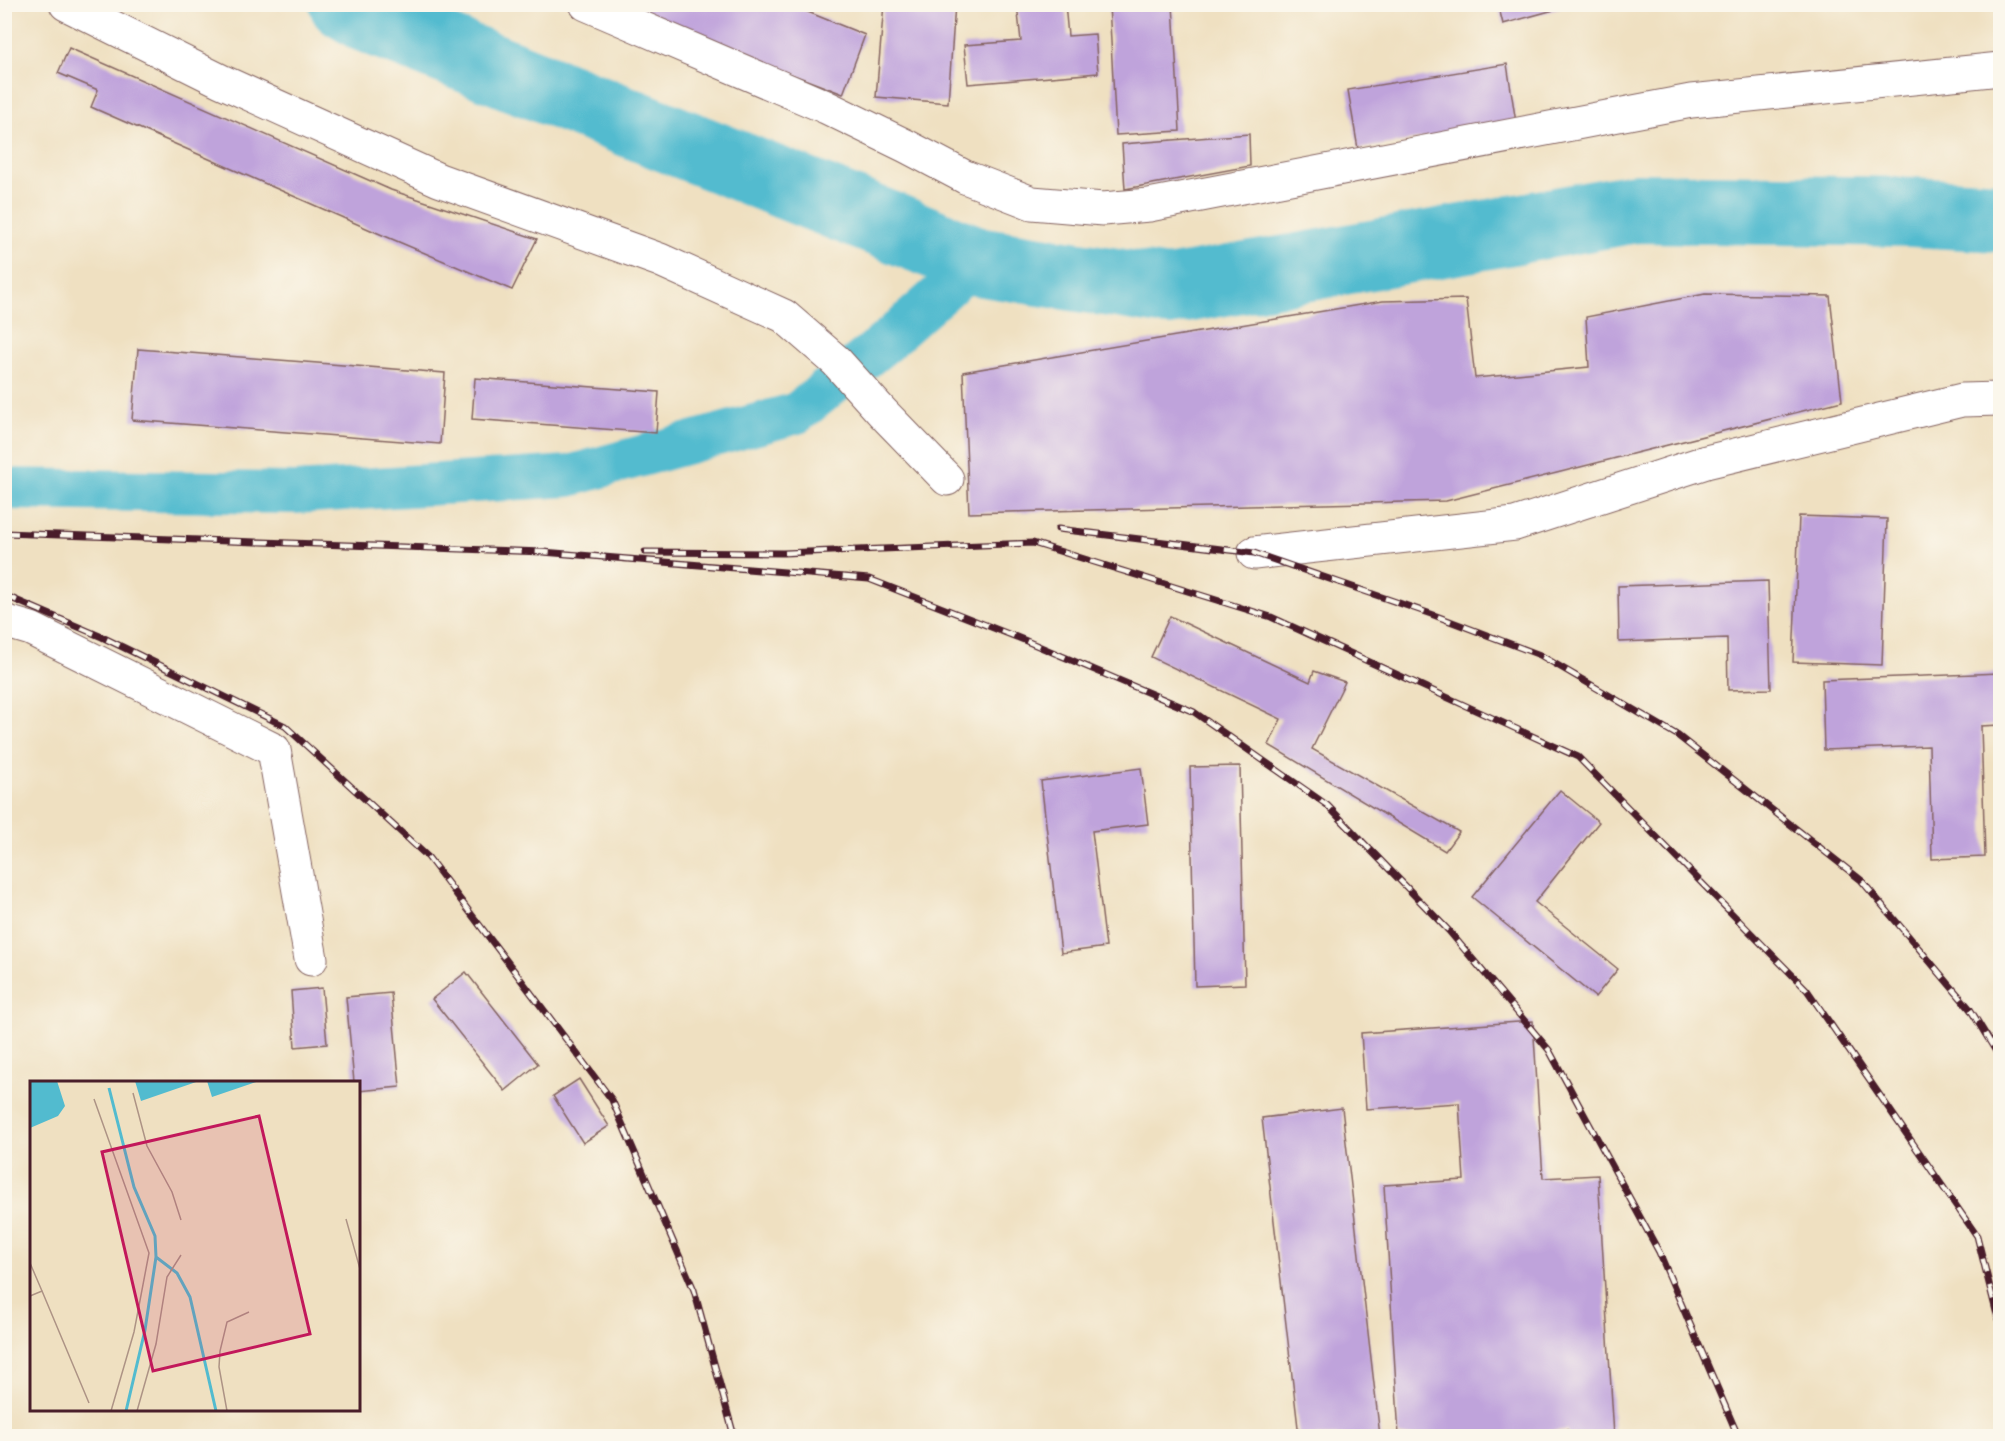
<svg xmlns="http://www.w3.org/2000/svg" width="2005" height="1441" font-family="Alegreya,serif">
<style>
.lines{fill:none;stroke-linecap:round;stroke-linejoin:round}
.canal{stroke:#52bbcf;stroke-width:42}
.river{stroke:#52bbcf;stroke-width:70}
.building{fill:#bfa3db}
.minor-casing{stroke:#846360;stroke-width:35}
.minor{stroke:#fff;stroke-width:33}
.rail-casing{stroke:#4a1f2b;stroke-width:7}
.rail{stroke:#fbf7ec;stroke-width:4.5;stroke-dasharray:14;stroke-linecap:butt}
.inset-river{fill:none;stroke:#52bbcf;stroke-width:3}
.inset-road{fill:none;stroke:#ad9385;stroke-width:1.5}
.view{fill:#c2185b;fill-opacity:0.15;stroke:#c2185b;stroke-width:3}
.inset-edge{fill:none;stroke:#4a1f2b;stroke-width:3}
</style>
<rect width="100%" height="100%" fill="#fbf7ec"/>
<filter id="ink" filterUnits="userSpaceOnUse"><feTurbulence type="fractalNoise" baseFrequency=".0167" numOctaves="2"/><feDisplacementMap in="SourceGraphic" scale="12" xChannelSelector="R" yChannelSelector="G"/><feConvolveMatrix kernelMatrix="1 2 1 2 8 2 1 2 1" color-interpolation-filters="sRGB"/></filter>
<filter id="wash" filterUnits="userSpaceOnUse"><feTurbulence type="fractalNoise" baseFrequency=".008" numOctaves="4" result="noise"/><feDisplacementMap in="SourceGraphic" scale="24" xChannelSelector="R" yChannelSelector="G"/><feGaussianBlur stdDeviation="1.35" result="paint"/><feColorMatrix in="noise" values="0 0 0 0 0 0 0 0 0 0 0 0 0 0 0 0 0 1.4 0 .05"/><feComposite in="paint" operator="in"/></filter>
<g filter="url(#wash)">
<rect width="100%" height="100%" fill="#efe0c1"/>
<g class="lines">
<path class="canal" d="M4,489l291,4 274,-17 228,-63 89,-71 91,-81"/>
<path class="river" d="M344,4l23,14 35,14 575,229 191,30 468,-83 276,4 88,5"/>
</g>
<g id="blocks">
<g class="building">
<path d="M788,4l77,31 -22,59 -231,-89z"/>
<path d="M884,4h71l-7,99 -72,-6z"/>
<path d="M1017,4h48l3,32 27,-2 3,39 -130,11 -4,-39 57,-4z"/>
<path d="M1109,4h64l7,127 -64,4z"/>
<path d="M1498,4h62l1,4 -58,16z"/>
<path d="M69,48l322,142 146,49 -25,51 -139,-59 -282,-124 7,-17 -40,-17z"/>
<path d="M1507,64l9,59 -158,26 -10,-59z"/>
<path d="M1249,134l1,32 -125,23 -3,-45z"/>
<path d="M1705,294l125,2 12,105 -396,100 -477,12 -6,-141 420,-71 83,-2 9,79 114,-11 -3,-50z"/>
<path d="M138,349l307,24 -5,71 -308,-24z"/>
<path d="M475,378l184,14 -3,41 -184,-14z"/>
<path d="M1799,516l88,3 -5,146 -89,-3z"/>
<path d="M1768,581l3,108 -43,1 -1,-52 -108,4 -1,-56z"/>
<path d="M1170,616l140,66 4,-11 31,11 -33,67 147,83 -14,19 -176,-106 12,-26 -130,-62z"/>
<path d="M2000,673v52l-19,1 4,131 -53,2 -3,-113 -105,4 -2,-70z"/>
<path d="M1240,766l5,218 -50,2 -5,-219z"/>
<path d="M1141,768l7,56 -56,7 14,116 -45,6 -20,-172z"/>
<path d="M1560,790l39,32 -64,80 83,67 -23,28 -123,-100z"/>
<path d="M466,972l72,92 -33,27 -73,-92z"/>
<path d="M322,988l5,56 -32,3 -4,-56z"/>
<path d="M391,993l9,94 -42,4v-9h-4l-8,-85z"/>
<path d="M1533,1021l10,157 55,-3 16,261h-46l-1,-6 -104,6h-64l-15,-251 80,-5 -5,-77 -93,6 -5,-76z"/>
<path d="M579,1079l30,47 -26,17 -30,-47z"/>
<path d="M1342,1108l38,328h-81l-37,-318z"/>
</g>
</g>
</g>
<g filter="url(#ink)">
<use href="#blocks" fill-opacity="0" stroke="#846360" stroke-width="1.5"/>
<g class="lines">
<defs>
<g id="minor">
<path d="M66,4l155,77 218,99 221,80 124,56 52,45 46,51 65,67"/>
<path d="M586,4l240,103 80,39 59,31 67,26 71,6 46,-4 542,-104 309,-32"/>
<path d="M1254,553l261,-29 191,-62 256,-62 38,-1"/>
<path d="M4,621l27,8 243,121 37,209"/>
</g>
</defs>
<use href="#minor" class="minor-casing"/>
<use href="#minor" class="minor"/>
<defs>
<g id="rail">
<path d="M1058,529l196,24 177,61 109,41 137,80 184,145 109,129 30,49"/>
<path d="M4,533l539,19 326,27 155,61 170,72 133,93 122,126 100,119 110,202 79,184"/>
<path d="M645,552l138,1 250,-10 238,74 307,140 229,233 170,246 23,91"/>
<path d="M4,595l98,42 183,89 143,131 184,243 82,190 40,146"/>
</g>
</defs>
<use href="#rail" class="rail-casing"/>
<use href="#rail" class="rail"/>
</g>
</g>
<g transform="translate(30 1081)">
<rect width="330" height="330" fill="#efe0c1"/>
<path d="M0,0h27l8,25 -7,10 -28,12zM105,0h64l-58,20zM177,0h52l-47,16z" fill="#52bbcf"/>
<path class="inset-river" d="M79,7l25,99 21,49 1,21 -11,73 -19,81M126,176l21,16 13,24 26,114"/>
<path class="inset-road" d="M103,12l14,53 25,46 9,28M64,18l55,154 -15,79 -23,79M316,138l14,50M0,182l12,28M0,215l12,-5 47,112M107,330l19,-67 11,-67 14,-22M197,330l-8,-44 1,-16 7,-29 22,-10"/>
<path class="view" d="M229,35l51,218 -157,37 -51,-219z"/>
<rect width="330" height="330" class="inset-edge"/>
</g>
<rect width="2005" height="1441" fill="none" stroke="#fbf7ec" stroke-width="24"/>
</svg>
